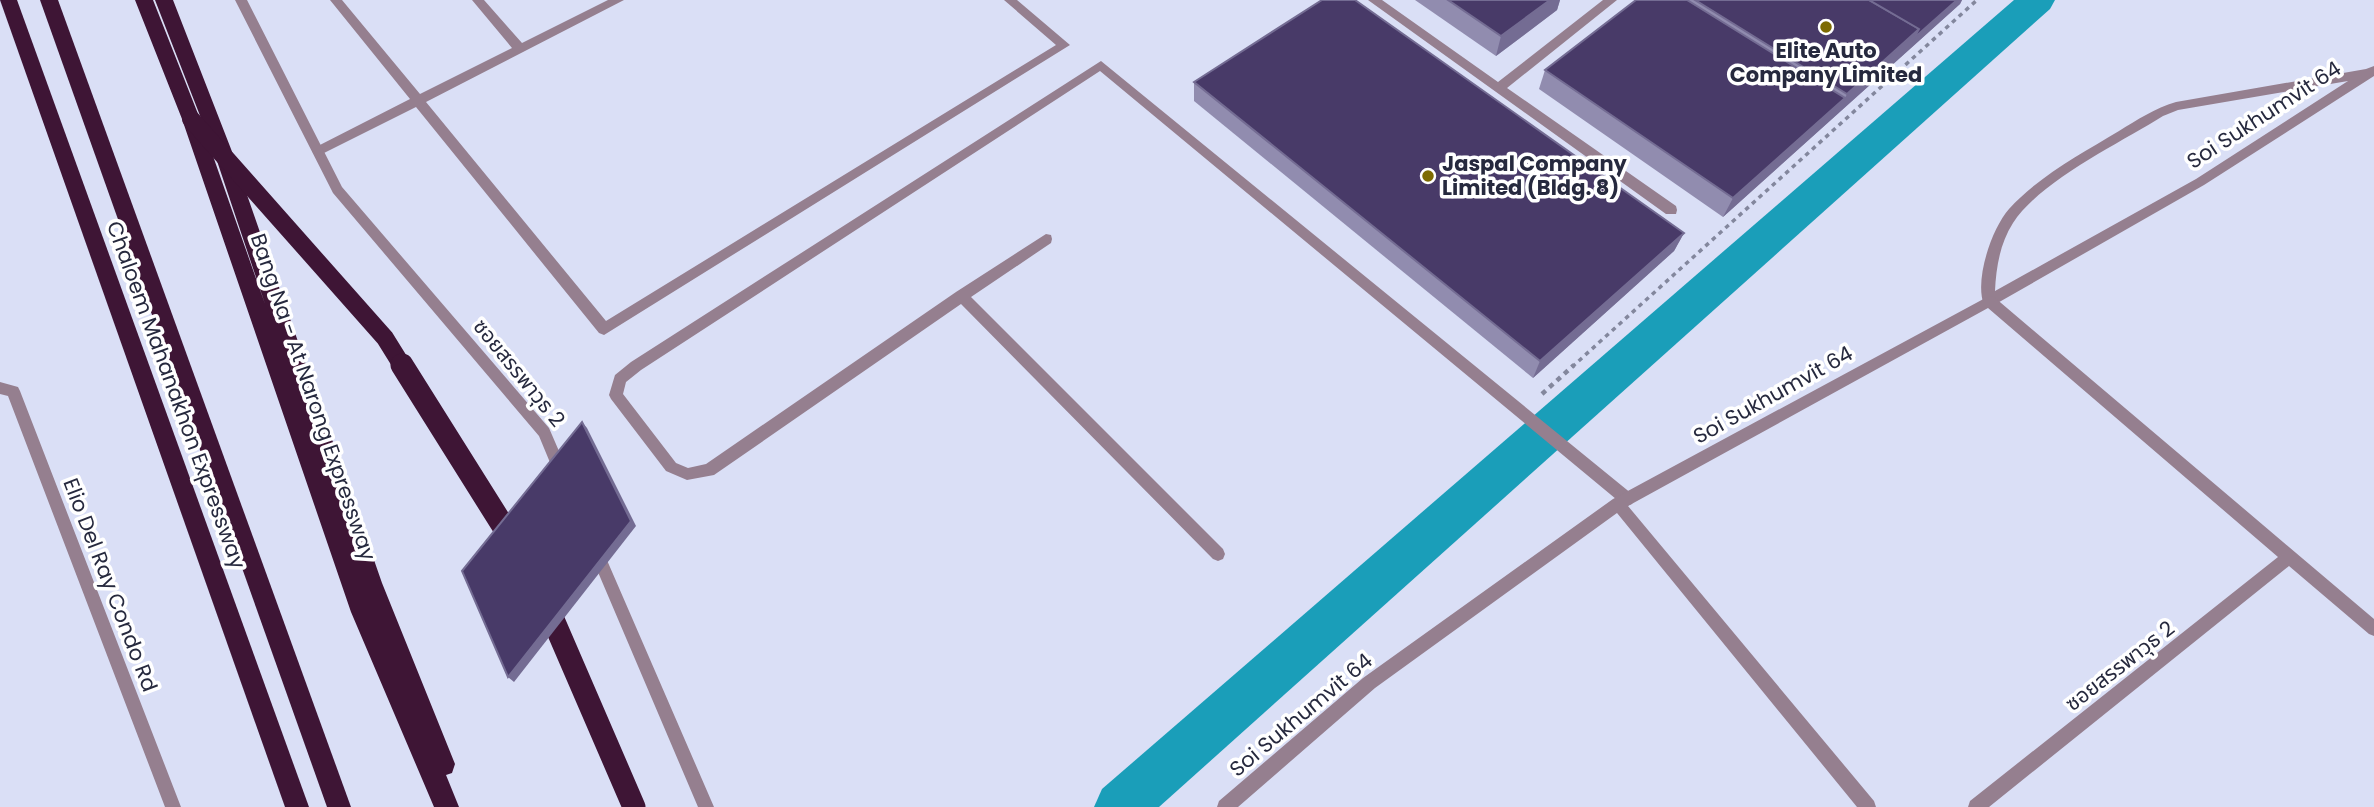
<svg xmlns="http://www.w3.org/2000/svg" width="2374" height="807" font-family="Poppins,'Noto Sans Thai',sans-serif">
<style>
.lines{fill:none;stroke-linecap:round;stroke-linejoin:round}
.canal{fill:#1a9eb9;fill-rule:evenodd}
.path-far1{stroke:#83879d;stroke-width:3.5;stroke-dasharray:4.5 4.5;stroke-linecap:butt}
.path{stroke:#83879d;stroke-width:4.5;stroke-dasharray:5 5;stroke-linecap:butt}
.service{fill:#957f8f;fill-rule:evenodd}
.minor{fill:#957f8f;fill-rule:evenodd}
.tertiary{fill:#957f8f;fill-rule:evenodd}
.motorway{fill:#3e1535;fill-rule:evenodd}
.motorway-bridge-far1{stroke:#3e1535;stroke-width:18}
.motorway-bridge{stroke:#3e1535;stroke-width:23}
.wall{fill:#918caf}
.shaded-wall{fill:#746c93}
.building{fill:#483a68;stroke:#746c93;stroke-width:2}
.poi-dot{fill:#7d6a01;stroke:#fff;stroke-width:2.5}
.labels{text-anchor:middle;stroke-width:7;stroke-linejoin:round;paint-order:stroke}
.poi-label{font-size:21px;font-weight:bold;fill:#26293e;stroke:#fff}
.street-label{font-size:21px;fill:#26293e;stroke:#fff}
</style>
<rect width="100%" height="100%" fill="#dadff6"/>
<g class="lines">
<path class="canal" d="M2014,0h41l-5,9 -891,798h-65l8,-18z"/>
<path class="path-far1" d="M1572,367l405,-367"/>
<path class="path" d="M1542,394l32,-29"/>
<g class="service">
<path d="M1101,61l531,433 2,5 -2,5 -5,2 -5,-2 -522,-433 -459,299 -15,12 -3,12 53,69 12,5 18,-4 250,-172 90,-58 5,1 1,4 -1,4 -80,54 252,252 2,5 -2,5 -5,2 -5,-2 -252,-255 -247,171 -27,5 -21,-9 -55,-72 -2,-4 6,-20 16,-13z"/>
<path d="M2374,66v10l-170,109 -210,120h-10c-10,-25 8,-77 25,-96 30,-33 72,-55 110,-78 18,-11 36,-23 57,-29l190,-33zM2348,81l-152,98 -201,112c1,-23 5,-48 18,-68 27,-42 107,-80 150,-107l15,-6z"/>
<path d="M0,382l18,5 2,4 161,416h-16l-157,-411 -8,-2z"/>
</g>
<g class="minor">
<path d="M330,0h12l78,94 92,-46 -40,-48h12l38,43 86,-43h16l-198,102 180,219 450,-276 -52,-45h13l53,45 -466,290 -5,-2 -183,-226 -94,47h-8l-2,-3 2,-3 96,-49z"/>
<path d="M1368,0h14l116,82 105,-82h14l-110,88 169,118 1,4 -1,4h-10z"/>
<path d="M1989,296l5,1 380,322v17l-5,-2 -80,-68 -300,241h-21l2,-6 308,-244 -290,-249 -360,198 246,295 2,6h-19l-240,-294 -242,175 -137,119h-21l2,-6 144,-123 250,-179z"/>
</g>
<g class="tertiary">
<path d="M235,0h12l95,187 207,241 19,44 -2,5 -5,1 -5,-1 -17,-41 -206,-243z"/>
<path d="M596,544l5,2 2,5 111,256h-16l-109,-256 2,-5z"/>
</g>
<g class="motorway">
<path d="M0,0h17l292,807h-24z"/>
<path d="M40,0h18l293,807h-24z"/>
<path d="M135,0h18l47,119 65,185 -52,-155 -58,-149h18l58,149 151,434 73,181 -3,9 -6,2 13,32h-25l-83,-195 -169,-493z"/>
</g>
<path class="motorway-bridge-far1" d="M191,119l194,219 18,29"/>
<g class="motorway-bridge">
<path d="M402,365l113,180"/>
<path d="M545,601l89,206"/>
</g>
</g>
<g class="wall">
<path d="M1415,0h145l-3,10 -61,46z"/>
<path d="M1636,0h326l-2,4 -237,213 -184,-128 6,-19z"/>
<path d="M1194,82l490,151 -10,18 -141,127 -339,-277z"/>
</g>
<g class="shaded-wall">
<path d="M1550,0h10l-3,10 -61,46 5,-20z"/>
<path d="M1957,0h5l-2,4 -237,213 10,-19 112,-100 2,-4 72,-65z"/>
<path d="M1684,233l-10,18 -141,127 7,-17z"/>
<path d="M582,422l5,6 49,98 -122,156 -6,-5z"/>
</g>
<g class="building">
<path d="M1322,0h33l329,233 -144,128 -346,-279z"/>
<path d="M1448,0h102l-49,36z"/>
<path d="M1636,0h51l158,98 -112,100 -188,-128z"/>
<path d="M1695,0h174l50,29 -72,65z"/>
<path d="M1869,0h88l-44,39 6,-10z"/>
<path d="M582,422l49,99 -123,156 -46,-106z"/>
</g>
<g class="poi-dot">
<circle cx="1826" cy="27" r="7"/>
<circle cx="1428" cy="176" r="7"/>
</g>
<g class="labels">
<g class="poi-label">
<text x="1826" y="58">Elite Auto<tspan x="1826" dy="24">Company Limited</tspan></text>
<text x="1442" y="171" text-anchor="start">Jaspal Company<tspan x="1442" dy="24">Limited (Bldg. 8)</tspan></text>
</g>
<g class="street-label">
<text transform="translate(2264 115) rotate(-33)" y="7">Soi Sukhumvit 64</text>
<text transform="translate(519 373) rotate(51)" y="7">ซอยสรรพาวุธ 2</text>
<text transform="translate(176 395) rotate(70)" y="7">Chaloem Mahanakhon Expressway</text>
<text transform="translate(1773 395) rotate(-29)" y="7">Soi Sukhumvit 64</text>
<text transform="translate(313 397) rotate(71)" y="7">Bang Na - At Narong Expressway</text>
<text transform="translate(110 585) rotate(69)" y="7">Elio Del Ray Condo Rd</text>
<text transform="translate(2120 666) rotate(-38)" y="7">ซอยสรรพาวุธ 2</text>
<text transform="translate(1301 715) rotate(-40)" y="7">Soi Sukhumvit 64</text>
</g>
</g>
</svg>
